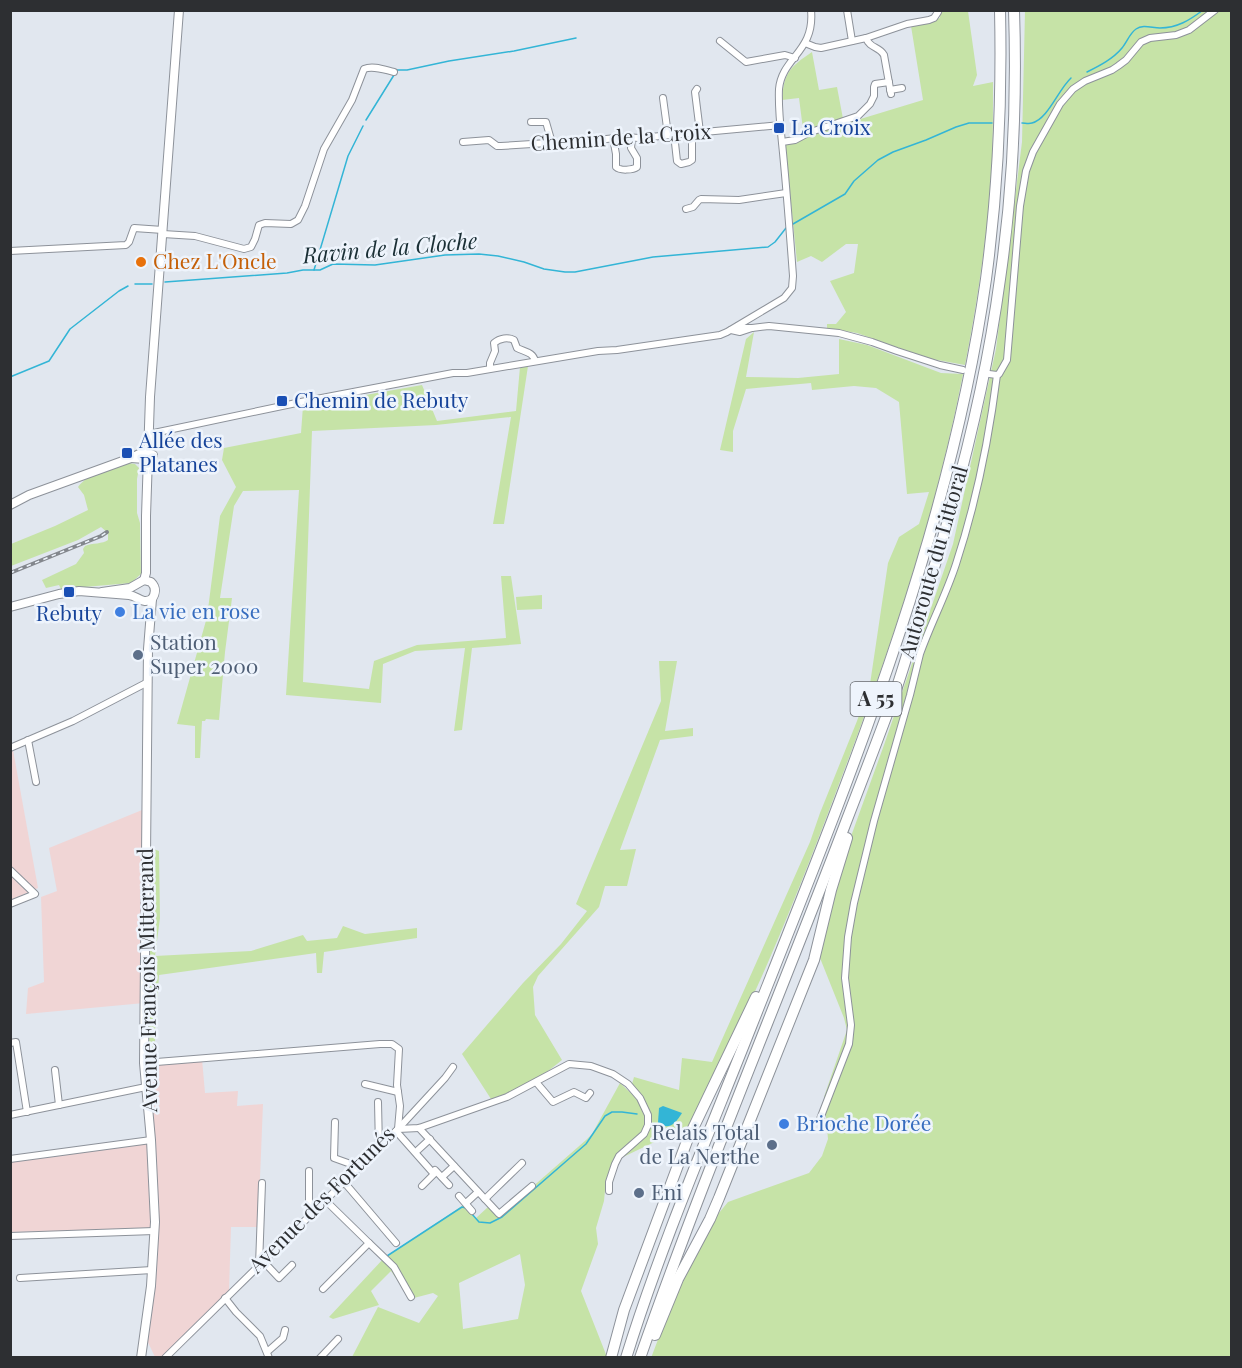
<svg xmlns="http://www.w3.org/2000/svg" width="1242" height="1368" font-family="'Playfair Display',serif">
<style>
.industrial{fill:#f0d5d5}
.green{fill:#c6e3a7;fill-rule:evenodd}
.water{fill:#33b5d6}
.lines{fill:none;stroke-linecap:round;stroke-linejoin:round}
.stream{stroke:#33b5d6;stroke-width:1.5}
.street-casing{stroke:#8d929a;stroke-width:8}
.secondary-casing{stroke:#8d929a;stroke-width:10}
.highway-casing{stroke:#8d929a;stroke-width:12}
.street{stroke:#fff;stroke-width:6}
.secondary{stroke:#fff;stroke-width:8}
.highway{stroke:#fff;stroke-width:10}
.rail-casing{stroke:#83878d;stroke-width:4}
.rail{stroke:#eef4fc;stroke-width:1.5;stroke-dasharray:4.5;stroke-linecap:butt}
.transit-dot{fill:#1a4fb4;stroke:#eef4fc;stroke-width:2}
.food-dot{fill:#e8710a;stroke:#eef4fc;stroke-width:2}
.shop-dot{fill:#3f7fe0;stroke:#eef4fc;stroke-width:2}
.service-dot{fill:#5c6f8a;stroke:#eef4fc;stroke-width:2}
.labels{text-anchor:middle;stroke-width:5;stroke-linejoin:round;paint-order:stroke}
.shield{fill:#eef4fc;stroke:#676a6f;stroke-width:1.5}
.shield-label{font-size:20px;font-weight:bold;fill:#2d2f32}
.transit-label{font-size:21px;fill:#164399;stroke:#eef4fc;text-anchor:start}
.street-label{font-size:21px;fill:#2d2f32;stroke:#eef4fc}
.food-label{font-size:21px;fill:#c56008;stroke:#eef4fc;text-anchor:start}
.shop-label{font-size:21px;fill:#366cbe;stroke:#eef4fc;text-anchor:start}
.service-label{font-size:21px;fill:#4e5e75;stroke:#eef4fc;text-anchor:start}
.water-label{font-size:22px;font-style:italic;fill:#1a2f35;stroke:#eef4fc}
</style>
<rect width="100%" height="100%" fill="#e1e7ef"/>
<g class="industrial">
<path d="M13,750l25,138 -27,12 -1,-149z"/>
<path d="M147,808l-3,195 -118,11 2,-26 16,-6 -3,-85 16,-6 -8,-43z"/>
<path d="M202,1059l3,34 33,-2 -1,15 26,-2 -5,123h-27l-2,64 -67,66h-7l-11,-23 10,-105 -143,3 -1,-73 141,-19 -7,-77z"/>
</g>
<g class="green">
<path d="M939,11h29l9,64 -4,11 20,-4c0,27 0,55 -1,83 -4,66 -14,134 -27,200l-39,-7 -69,-25 -30,-5v-4h9l10,-12 -16,-31 24,-8 4,-29h-12l-24,18 -11,-6 -14,6 -12,-119 19,-6 -5,-39 -17,2c2,-28 8,-33 30,-48l7,38 18,-3 7,37 79,-24 -12,-74 29,-8z"/>
<path d="M1025,11h206v1346l-580,1 25,-66 38,-73 14,-17 81,-29 13,-17 6,-17 -4,-42 23,-67 -3,-12 -24,-60 21,-94 43,-119 69,-201 43,-195 26,-207z"/>
<path d="M754,332l-8,45 52,1 41,-4v-35l28,6 74,28 22,1c-24,124 -62,244 -106,362 -28,75 -56,150 -88,224 -23,53 -49,104 -74,156l-7,10 -67,32 15,-14 14,-24 -10,-26 -8,-10 2,-7 45,13 3,-32 30,4 98,-220 10,-29 37,-92 13,-37 18,-121 11,-26 20,-13 10,-32 -22,2 -8,-92 -23,-14 -22,-2 -42,4 -1,-7 -65,6 -13,42v21l-13,-2 26,-111z"/>
<path d="M528,366l-24,158h-11l18,-107 -75,8 -124,6 -9,251 66,7 5,-28 43,-16 89,-7 -5,-62h10l10,68 -49,4 -10,82 -8,1 11,-83 -50,3 -32,13 -2,39 -95,-8 13,-205 -56,1 -9,15 -14,92h12l-7,54 -6,68 -13,-1 -1,2h-3l-2,37h-5v-32l-18,-2 30,-107 13,-101 16,-29 -14,-27 2,-12 77,-15 2,-27 119,-21 15,36 79,-10 4,-44z"/>
<path d="M128,463l7,1 4,4 -2,11v34l3,10 1,51 -10,9 -70,6 -2,-4 -13,3 -4,-8 34,-16 8,-11 -1,-4 2,-3c7,-3 18,-2 23,-6v-7l-7,-6 -23,13 -67,26v-22l44,-18 33,-16 -4,-15 -6,-8c10,-14 34,-19 50,-24z"/>
<path d="M542,595v14l-25,1 -1,-13z"/>
<path d="M659,661h18l-12,70 28,-3v8l-33,4 -40,110 16,-1 -9,37h-22l-6,21 -61,69 -5,11 2,28 27,45c-21,18 -45,31 -71,39l-29,-45 61,-71 38,-39 26,-33 -11,-7 85,-203z"/>
<path d="M151,848l8,3 1,67 -5,38 96,-5 52,-16 4,6 30,-3 6,-12 22,8 52,-6v10l-93,14 -2,21h-5l-1,-20 -157,22 -5,83 -5,3z"/>
<path d="M620,1083l15,14 7,10 4,13 -3,10 -28,27 -9,23 -2,21 -8,27 2,16 -17,47 26,66h-255l26,-50 41,16 19,-27 -5,-3 -23,6 -19,-28 -20,20 8,14 -46,14 -4,-2 55,-59 81,-54 11,14 12,-11 10,10 88,-77 6,-6zM520,1254l5,31 -7,34 -55,10 -4,-46z"/>
</g>
<path class="water" d="M663,1106l19,7c-6,10 -13,18 -24,10l1,-15z"/>
<g class="lines">
<g class="stream">
<path d="M397,70h10l42,-9 65,-10 62,-13"/>
<path d="M1087,72c12,-6 26,-13 35,-24 5,-6 8,-15 14,-19 7,-5 16,-1 24,-1 17,0 30,-8 43,-18"/>
<path d="M366,120l28,-45"/>
<path d="M1022,123c3,0 7,1 10,0 16,-4 26,-33 39,-45"/>
<path d="M793,224l52,-30 9,-13 24,-21 15,-8 33,-12 30,-13 13,-4h23"/>
<path d="M314,270l34,-114 15,-30"/>
<path d="M165,282l122,-9 16,-3h17l13,-6 42,1 70,-10 34,-1 19,2 26,6 20,7 21,3h10l78,-15 115,-10 7,-5 11,-14"/>
<path d="M135,284h17"/>
<path d="M10,377l39,-16 21,-32 49,-38 9,-5"/>
<path d="M471,1213l8,9 11,1 12,-6 84,-73 19,-28 7,-4h10l15,2"/>
<path d="M387,1256l75,-49 4,1"/>
</g>
<defs>
<g id="street">
<path d="M847,10l5,31"/>
<path d="M866,38c4,11 13,8 18,17l7,39"/>
<path d="M720,41l26,21 39,-7 10,3"/>
<path d="M805,43l10,4 6,1 45,-10 41,-14 22,-4 5,-2 4,-6"/>
<path d="M697,89l-2,3 5,40"/>
<path d="M890,90l12,-2"/>
<path d="M663,98l5,37"/>
<path d="M531,122h15l6,21"/>
<path d="M674,134l3,27 4,3 8,-2 3,-2v-27"/>
<path d="M613,138l3,16v13c4,4 17,3 21,0v-9l-6,-10 1,-10"/>
<path d="M463,142l26,-2 8,6h4l47,-3 12,1 65,-7 14,1 142,-13"/>
<path d="M782,142l13,-2 13,-7 50,-17 12,-12 4,-8v-9l1,-3 14,-2"/>
<path d="M686,209l7,-2 6,-7 2,-1 38,1 47,-7"/>
<path d="M163,234l32,2 49,13 7,-2 4,-8 4,-14 6,-2 26,1 7,-4 7,-14 19,-57 28,-49 12,-31c9,-4 21,1 30,3"/>
<path d="M10,251l116,-6 3,-3 5,-14 29,2"/>
<path d="M752,328l17,-2 70,7 33,9 25,9 43,14 23,5"/>
<path d="M731,330l9,2 12,-4h-9l-5,-2"/>
<path d="M490,368v-5l5,-12 -1,-8c6,-5 14,-6 20,-3l3,8c8,4 16,4 18,13"/>
<path d="M989,374l8,1 2,-1 8,-14 13,-154 6,-35 7,-19 27,-48 13,-15 12,-8 27,-11 6,-4 8,-6 15,-18 9,-4 26,-3 13,-5 26,-20"/>
<path d="M149,434l157,-33 147,-28h14l131,-22 19,-1 103,-15 7,-3 57,-34 8,-10 1,-12c-3,-41 -6,-82 -10,-123 -2,-21 -5,-43 -4,-64 3,-32 36,-37 32,-79"/>
<path d="M28,740l8,42"/>
<path d="M10,748l63,-27 75,-39"/>
<path d="M10,870l25,24 -25,10"/>
<path d="M10,1043l6,-1 11,70"/>
<path d="M144,1063l236,-19h12l7,5 -2,36 3,21 -2,23 -233,229"/>
<path d="M55,1070l4,35"/>
<path d="M536,1082l17,20 21,-10 12,6 4,-5"/>
<path d="M365,1084l33,8"/>
<path d="M378,1102l1,46"/>
<path d="M10,1115l136,-28"/>
<path d="M820,1119l29,-75 2,-19 -6,-47 3,-41 6,-34 20,-82 36,-126 10,-41c11,-31 26,-59 36,-90 20,-61 33,-125 41,-189"/>
<path d="M335,1122l-1,36 25,9"/>
<path d="M419,1128l66,71 37,-36"/>
<path d="M398,1129l21,-1 88,-31 62,-33 22,2 22,8 15,10 12,14 8,17v10l-4,9 -25,22 -4,8 -6,18v9"/>
<path d="M398,1129l47,-51 8,-11"/>
<path d="M396,1131l38,43 -12,12"/>
<path d="M418,1150l12,-11"/>
<path d="M10,1159l141,-19"/>
<path d="M435,1170l14,15"/>
<path d="M309,1171v44"/>
<path d="M442,1177l12,-11"/>
<path d="M344,1182l52,61"/>
<path d="M459,1196l13,15"/>
<path d="M485,1199l14,15 33,-28"/>
<path d="M466,1203l12,-11"/>
<path d="M10,1236l144,-5"/>
<path d="M369,1243l25,24 17,30"/>
<path d="M263,1261l16,17 13,-13"/>
<path d="M259,1265l3,-82"/>
<path d="M20,1278l132,-8"/>
<path d="M323,1289l46,-46 -44,-43"/>
<path d="M225,1298l11,14 24,24 9,22"/>
<path d="M267,1352l16,-14 2,-8"/>
<path d="M320,1358l18,-19"/>
</g>
<g id="secondary">
<path d="M141,453h4l8,2 -8,4 -14,-1z"/>
<path d="M10,505l19,-10 102,-37"/>
<path d="M144,580l2,-7v-57l4,-119 29,-387"/>
<path d="M102,592l28,-4 14,-8 7,2c5,5 5,11 1,17l-4,50 -4,414 7,77 4,82 -4,64 -10,72"/>
<path d="M10,607l49,-13 20,-3 50,4c9,1 13,10 23,4"/>
</g>
<g id="highway">
<path d="M655,1335l23,-56 32,-60 9,-21 95,-238 17,-70 16,-52"/>
<path d="M611,1358l13,-48 63,-169 69,-144"/>
<path d="M626,1358c35,-113 82,-222 125,-331 96,-243 198,-488 235,-748 12,-89 16,-179 14,-269"/>
<path d="M640,1358c63,-181 138,-357 206,-536 17,-44 34,-88 50,-132 9,-27 17,-54 25,-81 35,-108 64,-218 79,-330 13,-89 17,-179 14,-269"/>
</g>
</defs>
<use href="#street" class="street-casing"/>
<use href="#secondary" class="secondary-casing"/>
<use href="#highway" class="highway-casing"/>
<use href="#street" class="street"/>
<use href="#secondary" class="secondary"/>
<use href="#highway" class="highway"/>
<defs>
<path id="rail" d="M10,573l91,-37 6,-4"/>
</defs>
<use href="#rail" class="rail-casing"/>
<use href="#rail" class="rail"/>
</g>
<g class="transit-dot">
<rect x="773" y="122" width="12" height="12" rx="3"/>
<rect x="276" y="395" width="12" height="12" rx="3"/>
<rect x="121" y="447" width="12" height="12" rx="3"/>
<rect x="63" y="586" width="12" height="12" rx="3"/>
</g>
<circle class="food-dot" cx="141" cy="262" r="6"/>
<g class="shop-dot">
<circle cx="120" cy="612" r="6"/>
<circle cx="784" cy="1124" r="6"/>
</g>
<g class="service-dot">
<circle cx="138" cy="655" r="6"/>
<circle cx="772" cy="1145" r="6"/>
<circle cx="639" cy="1193" r="6"/>
</g>
<g class="labels">
<rect class="shield" x="850.5" y="682" width="51" height="34" rx="4.5"/>
<g class="shield-label">
<text x="876" y="706">A 55</text>
</g>
<g class="transit-label">
<text x="791" y="135">La Croix</text>
<text x="294" y="408">Chemin de Rebuty</text>
<text x="139" y="448">Allée des<tspan x="139" dy="24">Platanes</tspan></text>
<text x="69" y="621" text-anchor="middle">Rebuty</text>
</g>
<g class="street-label">
<text transform="translate(621 138) rotate(-4)" y="7">Chemin de la Croix</text>
<text transform="translate(934 562) rotate(-74)" y="7">Autoroute du Littoral</text>
<text transform="translate(148 980) rotate(-91)" y="7">Avenue François Mitterrand</text>
<text transform="translate(322 1200) rotate(-45)" y="7">Avenue des Fortunés</text>
</g>
<g class="food-label">
<text x="153" y="269">Chez L'Oncle</text>
</g>
<g class="shop-label">
<text x="132" y="619">La vie en rose</text>
<text x="796" y="1131">Brioche Dorée</text>
</g>
<g class="service-label">
<text x="150" y="650">Station<tspan x="150" dy="24">Super 2000</tspan></text>
<text x="760" y="1140" text-anchor="end">Relais Total<tspan x="760" dy="24">de La Nerthe</tspan></text>
<text x="651" y="1200">Eni</text>
</g>
<g class="water-label">
<text transform="translate(390 248) rotate(-5)" y="8">Ravin de la Cloche</text>
</g>
</g>
<rect width="1242" height="1368" fill="none" stroke="#2d2f32" stroke-width="24"/>
</svg>
